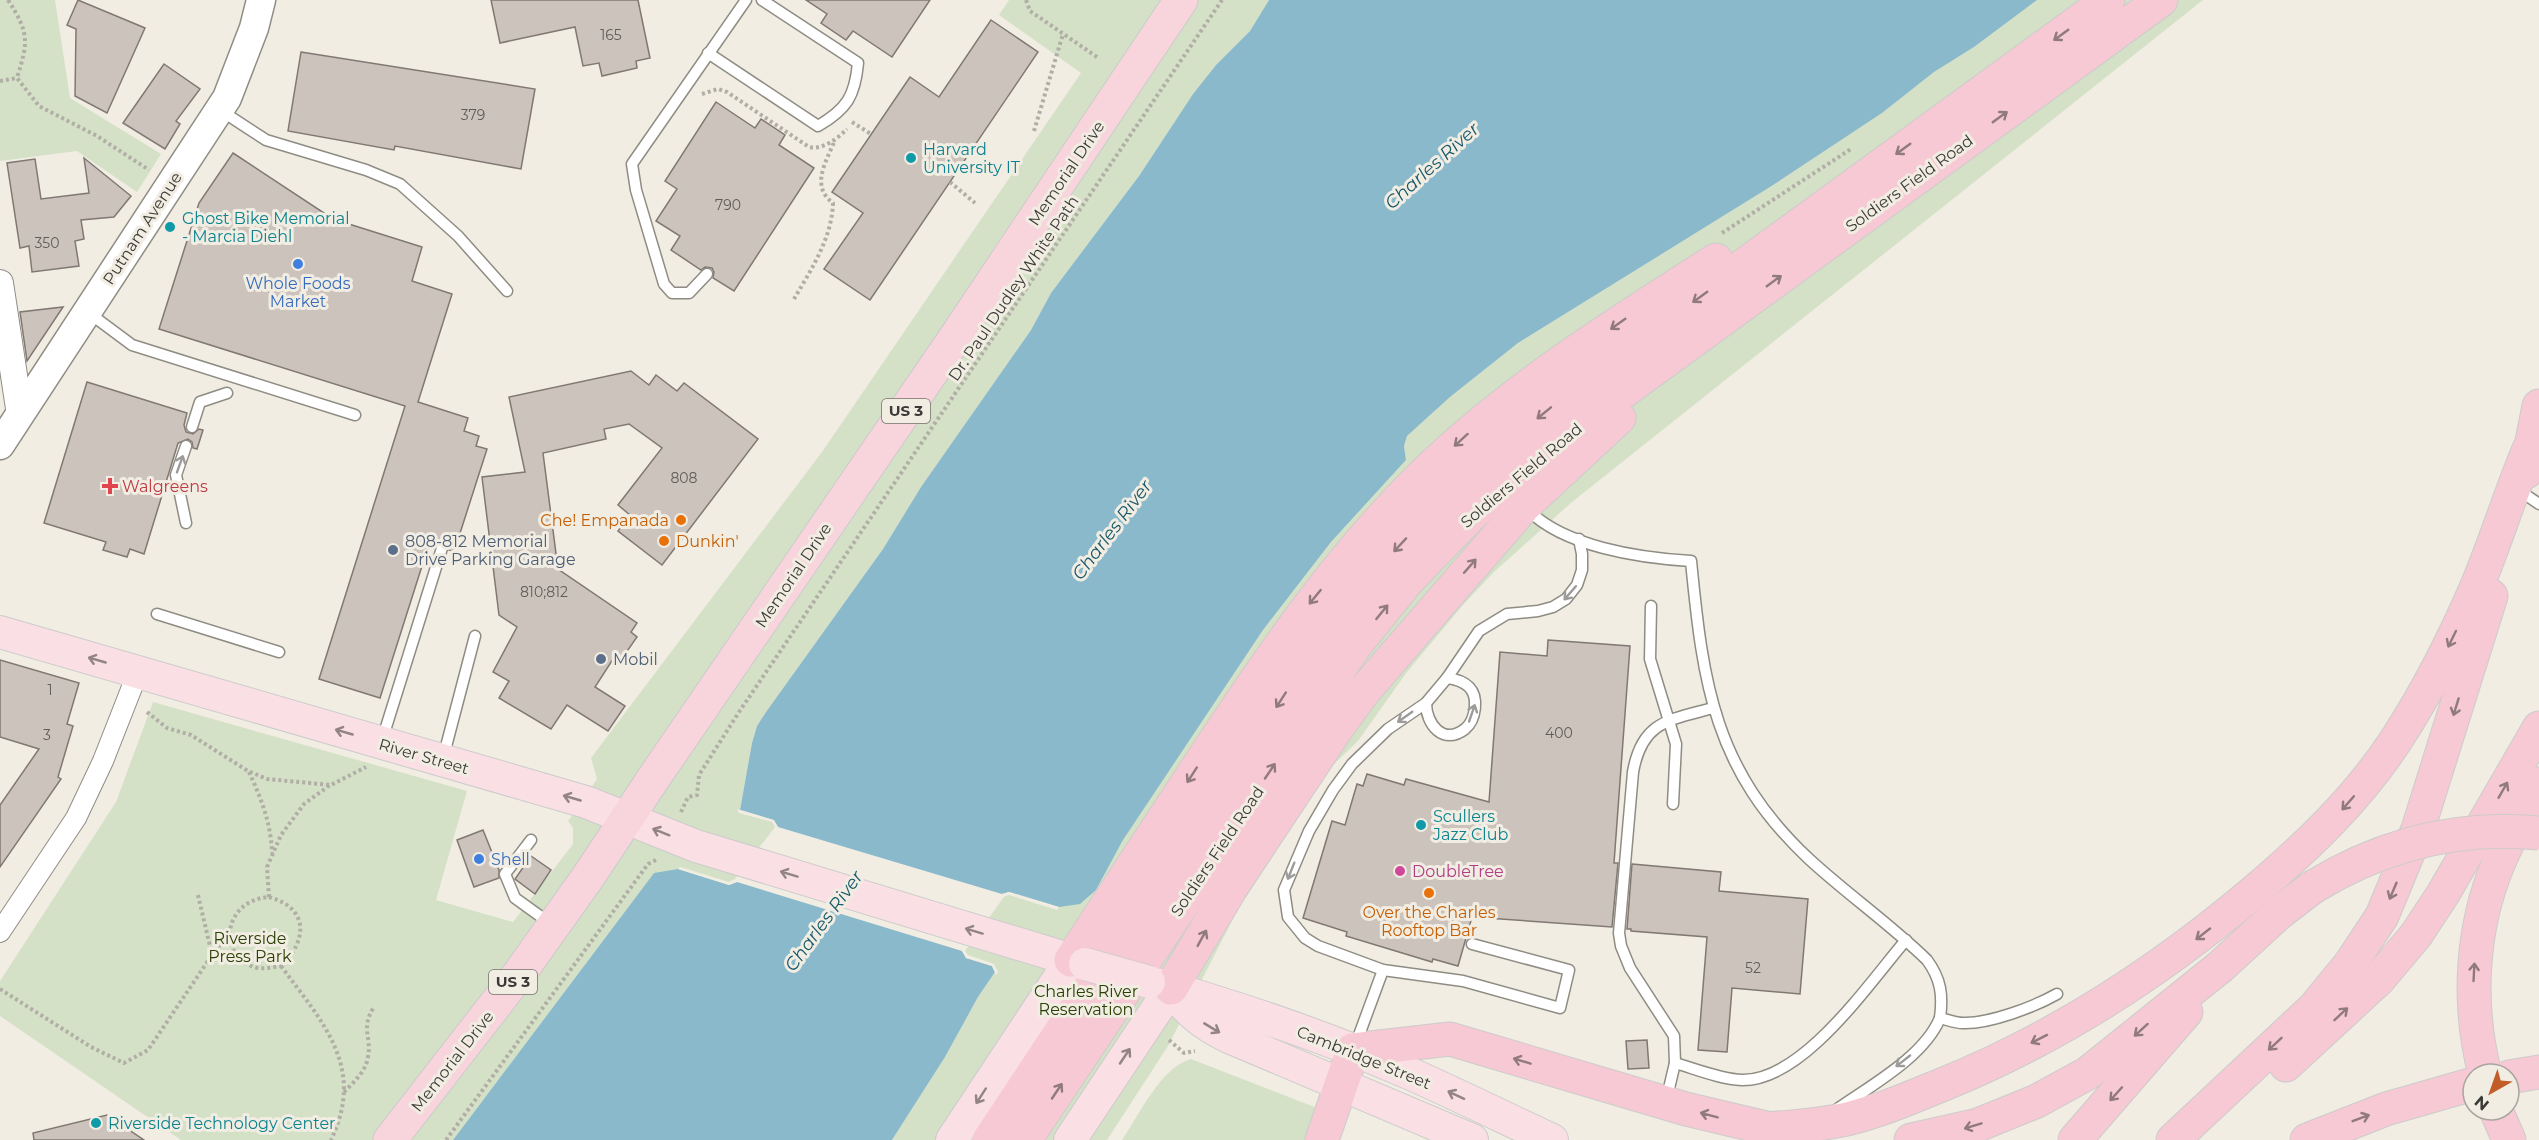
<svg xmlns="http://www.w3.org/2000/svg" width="2539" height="1140" font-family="Montserrat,sans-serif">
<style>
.green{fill:#d4e1c7}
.water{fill:#89b9cb}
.pier{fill:#f1ede3}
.building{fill:#ccc3bc;stroke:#807872;stroke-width:1.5}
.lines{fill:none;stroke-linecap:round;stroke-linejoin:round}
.service-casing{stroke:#8f8c83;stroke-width:13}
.minor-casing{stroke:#8f8c83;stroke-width:22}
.tertiary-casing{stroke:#8f8c83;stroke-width:28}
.secondary-casing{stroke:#8f8c83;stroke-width:31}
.primary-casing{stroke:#cccccb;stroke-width:34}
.trunk-casing{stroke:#cccccb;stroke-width:35}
.motorway-casing{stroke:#cccccb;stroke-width:35}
.path{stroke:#b1aea6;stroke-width:4;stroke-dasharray:3 3;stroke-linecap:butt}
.service{stroke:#fff;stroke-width:10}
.minor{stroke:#fff;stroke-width:20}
.tertiary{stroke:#fff;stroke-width:26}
.secondary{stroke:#fff;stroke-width:28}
.primary{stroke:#fadfe5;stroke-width:32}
.trunk{stroke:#f8d4dc;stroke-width:33}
.motorway{stroke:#f6c9d4;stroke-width:33}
.primary-bridge-casing{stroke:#cccccb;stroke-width:34;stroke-linecap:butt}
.motorway-bridge-casing{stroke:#cccccb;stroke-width:35;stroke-linecap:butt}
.primary-bridge{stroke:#fadfe5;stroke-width:32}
.motorway-bridge{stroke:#f6c9d4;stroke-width:33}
.oneway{stroke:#907a7d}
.oneway2{stroke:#9e9c9a}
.oneway3{stroke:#928485}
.culture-dot{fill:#0f9aa8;stroke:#f1ede3;stroke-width:2}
.shop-dot{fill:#3f7fe0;stroke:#f1ede3;stroke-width:2}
.health-dot{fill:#e0444e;stroke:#f1ede3;stroke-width:2}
.food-dot{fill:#e8710a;stroke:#f1ede3;stroke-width:2}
.service-dot{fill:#5c6f8a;stroke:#f1ede3;stroke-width:2}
.hotel-dot{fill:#d1479c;stroke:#f1ede3;stroke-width:2}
.labels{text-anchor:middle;stroke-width:6;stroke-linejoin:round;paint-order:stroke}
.number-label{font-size:14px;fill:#605c58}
.shield{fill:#f1ede3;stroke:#72706a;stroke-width:1.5}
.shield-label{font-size:15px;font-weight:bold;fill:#3c3a36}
.culture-label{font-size:16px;fill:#0d838f;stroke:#f1ede3;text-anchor:start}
.street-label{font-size:16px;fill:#3c3a36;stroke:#f1ede3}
.shop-label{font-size:16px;fill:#366cbe;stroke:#f1ede3}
.health-label{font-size:16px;fill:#be3a42;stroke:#f1ede3;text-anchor:start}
.food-label{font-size:16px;fill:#c56008;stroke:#f1ede3;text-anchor:end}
.service-label{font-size:16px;fill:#4e5e75;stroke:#f1ede3;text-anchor:start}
.hotel-label{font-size:16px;fill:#b23c85;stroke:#f1ede3;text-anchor:start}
.park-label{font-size:16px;fill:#2a4004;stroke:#f1ede3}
.water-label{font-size:18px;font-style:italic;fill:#18586b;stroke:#f1ede3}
</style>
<rect width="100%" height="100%" fill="#f1ede3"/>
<g class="green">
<path d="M0,0h55l15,98 91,56 -24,38 -60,-41 -77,10z"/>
<path d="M1009,0h260l-19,31 -34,34 -23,29 -54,82 -88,117 -20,37 -110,157 -38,62 -117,163 -9,14 -5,17 -12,67 34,10 4,7 -41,55 -8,3 -75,-12 -201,267h-272l-181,-124v-35l116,-179 37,-100 314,89 -31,109 77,22 60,-78v-16l-5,-7 29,-42 -6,-21 231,-306 259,-379 -82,-58z"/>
<path d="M2037,0h166l-631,502 -78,70 -32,34 -55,66 -49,69 -27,26 -92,140 -71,139 -61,94h-215l53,-83 33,-60 17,-25 -29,-14 -4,-7 40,-57 94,-4 27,-50 140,-210 68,-88 75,-82 -2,-14 3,-10 43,-39 68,-54 252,-156 112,-74 52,-41 40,-25z"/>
<path d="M1191,1059l126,49 -10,32h-185c17,-25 39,-73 69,-81z"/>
</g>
<path class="water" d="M1269,0h768l-63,47 -40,25 -52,41 -112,74 -252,156 -68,54 -43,39 -3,10 2,14 -75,82 -68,88 -140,210 -27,50 -16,14 -21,3 -50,-15 -7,2 -40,57 4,7 26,8 3,6 -17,25 -33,60 -53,83h-439l201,-267 24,-4 51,16 8,-3 41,-55 -5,-7 -33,-10 12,-67 5,-17 9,-14 117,-163 38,-62 110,-157 20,-37 88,-117 54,-82 23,-29 34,-34z"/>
<path class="pier" d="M737,809l37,11 4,7 224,67 7,-2 50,15 -2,3 -48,-15 -5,2 -39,54 3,4 26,9 4,8 -2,3 -4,-9 -26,-8 -4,-7 -225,-69 -8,3 -51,-16 2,-2 49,15 6,-3 40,-52 -3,-5 -33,-9z"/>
<g class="building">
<path d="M78,0l67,28 -38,85 -32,-17 1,-67 -9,-4z"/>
<path d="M491,0h147l12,58 -14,3 1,7 -35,8 -3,-13 -16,3 -8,-39 -75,16z"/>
<path d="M806,0h124l-38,57 -39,-26 -7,9 -25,-17 6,-9z"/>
<path d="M991,20l47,32 -168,248 -46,-31 39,-56 -31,-21 78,-115 29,20z"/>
<path d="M301,52l234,37 -14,80 -126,-23 -1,4 -106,-19z"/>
<path d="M164,64l36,25 -24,32 4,3 -15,25 -42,-26z"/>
<path d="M716,102l39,26 6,-9 24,16 -6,10 35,23 -80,123 -21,-13 1,-6 -2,-4 -7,-1 -4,3 -30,-20 9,-14 -24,-15 21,-32 -12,-8z"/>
<path d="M233,153l100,66 89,28 -10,34 40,13 -34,108 50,16 -4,13 15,5 -3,10 11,3 -33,103 -5,-2 -1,-7 -4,-2 -7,1 -2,4 -6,-2 -49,154 -61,-19 86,-273 -246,-77 40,-126z"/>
<path d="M84,158l47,38 -17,21 -33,3 3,19 -9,2 4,25 -47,6 -3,-26 -9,2 -13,-85 28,-4 6,40 48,-6z"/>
<path d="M63,307l-36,54 -7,-49z"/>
<path d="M631,371l18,14 7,-10 21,16 7,-8 74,56 -96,126 -44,-34 12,-16 -12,-10 44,-57 -33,-24 -25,5 2,10 -63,14 15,116 79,54 -6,9 6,5 -16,23 -6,-4 -20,31 30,19 -17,25 -41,-26 -16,24 -52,-31 10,-17 -16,-9 24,-45 -18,-12 -17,-138 43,-5 -16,-75z"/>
<path d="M87,382l100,31 -3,12 2,7 7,2 6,-5 4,1 -6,19 -4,-1 -1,-6 -4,-3 -10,4 -34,111 -14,-5 -3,8 -24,-7 3,-8 -62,-19z"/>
<path d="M1548,640l82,6 -16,217h4l-6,64 -140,-10 -14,49 -25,-7 -1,3 -86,-26 1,-4 -44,-14 29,-97 13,4 12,-41 6,2 4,-12 37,11 2,-6 83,23 11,-150 47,4z"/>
<path d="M0,660l79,23 -12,41 6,2 -15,51 3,2 -61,88v-62l39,-56 -39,-12z"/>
<path d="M483,830l16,40v8l-25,9 -17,-47z"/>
<path d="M531,856l20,14 -16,24 -20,-15z"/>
<path d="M1632,864l89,8 -2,19 89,8 -8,95 -68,-6 -5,64 -29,-2 9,-113 -76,-6v-2h-4z"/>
<path d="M1647,1040l2,28 -21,1 -2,-28z"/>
<path d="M107,1115l37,25h-110l-1,-7z"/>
</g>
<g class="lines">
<defs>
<g id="service">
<path d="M708,53l110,73c29,-17 37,-30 40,-63l-96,-63"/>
<path d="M220,110l46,30 100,30 34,14 58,52 49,55"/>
<path d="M707,274l-18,19h-17l-8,-9 -28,-94 -4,-26 114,-164"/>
<path d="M89,313l43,32 223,70"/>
<path d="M192,427l8,-25 27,-9"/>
<path d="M2523,493l16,11"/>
<path d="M1526,508c37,39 114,50 165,53 12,123 23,209 118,298 38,35 81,65 118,101 14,19 16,35 13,58 8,2 15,5 23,5 26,1 71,-16 94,-29"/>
<path d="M186,523l-10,-48 10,-29"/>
<path d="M1651,606l-1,53 26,85 -3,60"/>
<path d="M157,614l122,38"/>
<path d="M1426,703c0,21 17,43 39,26 11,-9 14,-32 4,-42 -6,-6 -14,-8 -22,-9"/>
<path d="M382,740l60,-192"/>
<path d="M443,758l32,-122"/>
<path d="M531,840l-26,34 10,24 36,26"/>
<path d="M1472,944l97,26 -9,38 -97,-27 -80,-11 -65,-24 -13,-8 -17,-21 -4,-27 25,-59 24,-41 19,-26 36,-35 38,-26 21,-25 32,-47 28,-17 31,-3 15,-4 13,-8 11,-14 5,-15v-16l-3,-15"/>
<path d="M1355,1046l28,-76"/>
<path d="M1675,1063c21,6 45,16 67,17 61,1 127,-97 164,-140"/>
<path d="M1666,1101l9,-38 -1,-27 -44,-68 -9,-22 -2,-13 14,-161c9,-51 36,-52 80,-64"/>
<path d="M1836,1110c34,-24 88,-53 104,-92"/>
</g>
<path id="minor" d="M0,932l76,-114 27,-57 35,-89"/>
<path id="tertiary" d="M0,283l20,132"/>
<path id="secondary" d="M0,445l227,-347 27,-70 7,-28"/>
<g id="primary">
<path d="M0,632l586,170 110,44 389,118"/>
<path d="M1149,982c89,25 177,55 262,92 47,21 94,44 141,66"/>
<path d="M1171,988c15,23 33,37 58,49l243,103"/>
<path d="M952,1140l119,-180"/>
<path d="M1070,1140l101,-152"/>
</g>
<path id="trunk" d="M390,1140l129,-166 69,-97 67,-101 300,-438 226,-338"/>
<g id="motorway">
<path d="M2526,472l13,-66"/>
<path d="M1071,960c45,-69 90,-138 136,-207 65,-98 131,-195 216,-278 87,-85 191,-150 293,-215"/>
<path d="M1171,988l60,-100 106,-160 27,-37 160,-185 95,-88"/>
<path d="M2286,1065l92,-85 38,-45 27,-41 96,-166"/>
<path d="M2485,1074c-18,-70 -14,-146 14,-212 11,-27 27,-52 40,-78"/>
<path d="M2509,1077l30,-5"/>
<path d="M2496,1110l13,30"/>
<path d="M1766,1129c27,-2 54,-4 81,-10 33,-8 65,-22 97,-35 115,-47 218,-114 312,-194 53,-45 102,-92 140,-150 32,-49 58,-101 81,-154 19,-45 33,-92 52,-137"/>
<path d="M989,1140l304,-458 77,-103 56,-62 63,-59 100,-80 519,-378"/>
<path d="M1025,1140l329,-493 54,-67 59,-61 34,-32 67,-55 593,-432"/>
<path d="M1322,1140l31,-90 97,-11 236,70 101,24"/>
<path d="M1911,1140l67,-15 59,-24 51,-28 132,-106 59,-54 34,-26"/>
<path d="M2075,1140l111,-128"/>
<path d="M2173,1140l141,-132 37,-45 31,-47 36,-87 73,-233"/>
<path d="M2307,1140l79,-31 87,-25"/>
</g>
</defs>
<use href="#service" class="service-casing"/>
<use href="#minor" class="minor-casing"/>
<use href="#tertiary" class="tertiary-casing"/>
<use href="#secondary" class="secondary-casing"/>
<use href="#primary" class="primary-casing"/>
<use href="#trunk" class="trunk-casing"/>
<use href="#motorway" class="motorway-casing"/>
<g class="path">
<path d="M8,0c22,34 20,42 9,78"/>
<path d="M1026,0l4,11 67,46"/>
<path d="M0,81l17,-3 22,28 58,30 52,34"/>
<path d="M702,94l16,-5 9,3 82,55c14,3 28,-8 38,-18"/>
<path d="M852,122l19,12"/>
<path d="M1034,131l29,-97"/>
<path d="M950,182l25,21"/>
<path d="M1722,233l129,-84"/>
<path d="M794,299c17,-29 38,-61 39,-96 -23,-17 -7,-41 2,-63"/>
<path d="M147,712l20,16 24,7 57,36 19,8 64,6 35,-18"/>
<path d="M249,772c12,26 22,51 23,81"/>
<path d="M681,812l7,-15 9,-2 2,-20 40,-63 483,-712"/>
<path d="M198,895l14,60 17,-21"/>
<path d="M269,897c40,11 39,43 12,69 -7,1 -15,3 -23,2 -42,-9 -36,-68 11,-71z"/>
<path d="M269,897l-2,-30 14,-32 23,-31 26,-19"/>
<path d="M281,966c42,57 85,101 50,174"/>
<path d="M0,989l91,58 33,16 24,-13 64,-95 25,-1"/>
<path d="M1169,1040l15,13 11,-2"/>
<path d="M344,1092c10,-10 22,-21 24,-35 4,-21 -8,-28 6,-50"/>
<path d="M446,1140l202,-276 8,-4"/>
</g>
<use href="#service" class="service"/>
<use href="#minor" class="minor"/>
<use href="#tertiary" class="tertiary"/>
<use href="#secondary" class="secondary"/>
<use href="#primary" class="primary"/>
<use href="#trunk" class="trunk"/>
<use href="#motorway" class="motorway"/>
<defs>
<path id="primary-bridge" d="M1085,964l64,18"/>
<path id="motorway-bridge" d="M2313,887c69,-42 145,-62 226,-54"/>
</defs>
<use href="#primary-bridge" class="primary-bridge-casing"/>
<use href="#motorway-bridge" class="motorway-bridge-casing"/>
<use href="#primary-bridge" class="primary-bridge"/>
<use href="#motorway-bridge" class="motorway-bridge"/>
</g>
<defs><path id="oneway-shaft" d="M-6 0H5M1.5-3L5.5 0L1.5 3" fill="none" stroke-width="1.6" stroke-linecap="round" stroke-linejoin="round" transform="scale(1.5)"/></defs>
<g class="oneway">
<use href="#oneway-shaft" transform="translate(2061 35) rotate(144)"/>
<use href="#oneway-shaft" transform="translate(2000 117) rotate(-36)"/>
<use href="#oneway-shaft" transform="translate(1903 149) rotate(144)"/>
<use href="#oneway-shaft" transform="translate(1774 281) rotate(-36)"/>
<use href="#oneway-shaft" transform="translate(1700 297) rotate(144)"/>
<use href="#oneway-shaft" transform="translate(1618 324) rotate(145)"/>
<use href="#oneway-shaft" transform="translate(1544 413) rotate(141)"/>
<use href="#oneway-shaft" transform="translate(1461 440) rotate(138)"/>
<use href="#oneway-shaft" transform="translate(1400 545) rotate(133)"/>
<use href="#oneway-shaft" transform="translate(1470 566) rotate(-49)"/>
<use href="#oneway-shaft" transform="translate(1315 597) rotate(129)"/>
<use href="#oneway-shaft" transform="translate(1382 612) rotate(-51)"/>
<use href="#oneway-shaft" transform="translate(2452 639) rotate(116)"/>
<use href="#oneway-shaft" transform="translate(1281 700) rotate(123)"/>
<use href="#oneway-shaft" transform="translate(2456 707) rotate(107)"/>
<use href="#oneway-shaft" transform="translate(1270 771) rotate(-56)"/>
<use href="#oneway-shaft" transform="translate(1192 775) rotate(123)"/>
<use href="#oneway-shaft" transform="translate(2503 790) rotate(-60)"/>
<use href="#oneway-shaft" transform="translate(2348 803) rotate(131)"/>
<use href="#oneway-shaft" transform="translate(2393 891) rotate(113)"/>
<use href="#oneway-shaft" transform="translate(2203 934) rotate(142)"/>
<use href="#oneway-shaft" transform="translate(1202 938) rotate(-61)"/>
<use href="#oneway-shaft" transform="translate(2474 972) rotate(-87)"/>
<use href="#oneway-shaft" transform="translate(2341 1014) rotate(-43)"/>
<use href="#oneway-shaft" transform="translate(2141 1030) rotate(138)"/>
<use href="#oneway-shaft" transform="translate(2039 1039) rotate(153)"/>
<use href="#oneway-shaft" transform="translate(2275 1044) rotate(137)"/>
<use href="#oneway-shaft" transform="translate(1522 1061) rotate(-163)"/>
<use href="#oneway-shaft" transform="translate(1057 1091) rotate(-56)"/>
<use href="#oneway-shaft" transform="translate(2116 1094) rotate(132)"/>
<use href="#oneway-shaft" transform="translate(1709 1115) rotate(-165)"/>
<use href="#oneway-shaft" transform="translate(2361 1118) rotate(-21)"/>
<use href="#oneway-shaft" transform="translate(1973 1126) rotate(163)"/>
</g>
<g class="oneway2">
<use href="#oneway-shaft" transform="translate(180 464) rotate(-70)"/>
<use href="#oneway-shaft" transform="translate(1570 593) rotate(131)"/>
<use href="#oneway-shaft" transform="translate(1472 713) rotate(-71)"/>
<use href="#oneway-shaft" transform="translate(1405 717) rotate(145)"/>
<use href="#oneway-shaft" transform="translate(1291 871) rotate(112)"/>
<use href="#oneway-shaft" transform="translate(1903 1061) rotate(142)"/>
</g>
<g class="oneway3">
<use href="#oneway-shaft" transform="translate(97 660) rotate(-164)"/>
<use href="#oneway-shaft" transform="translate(344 732) rotate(-164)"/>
<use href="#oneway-shaft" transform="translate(572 798) rotate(-164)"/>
<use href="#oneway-shaft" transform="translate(661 832) rotate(-158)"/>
<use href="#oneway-shaft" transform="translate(789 874) rotate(-163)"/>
<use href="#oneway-shaft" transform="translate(974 931) rotate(-163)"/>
<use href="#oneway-shaft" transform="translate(1212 1028) rotate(31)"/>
<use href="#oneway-shaft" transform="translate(1125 1056) rotate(-56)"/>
<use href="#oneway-shaft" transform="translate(1456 1095) rotate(-155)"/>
<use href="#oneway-shaft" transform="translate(981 1096) rotate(123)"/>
</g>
<g class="culture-dot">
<circle cx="911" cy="158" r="6"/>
<circle cx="170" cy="227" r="6"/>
<circle cx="1421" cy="825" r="6"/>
<circle cx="96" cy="1123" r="6"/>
</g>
<g class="shop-dot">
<circle cx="298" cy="264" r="6"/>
<circle cx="479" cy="859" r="6"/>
</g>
<path class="health-dot" d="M107 477h6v6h6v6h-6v6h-6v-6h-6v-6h6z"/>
<g class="food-dot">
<circle cx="681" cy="520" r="6"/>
<circle cx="664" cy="541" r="6"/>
<circle cx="1429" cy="893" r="6"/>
</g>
<g class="service-dot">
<circle cx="393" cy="550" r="6"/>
<circle cx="601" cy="659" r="6"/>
</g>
<circle class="hotel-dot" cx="1400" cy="871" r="6"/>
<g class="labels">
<g class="number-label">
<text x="611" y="40">165</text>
<text x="473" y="120">379</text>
<text x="728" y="210">790</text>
<text x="47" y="248">350</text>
<text x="684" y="483">808</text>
<text x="544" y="597">810;812</text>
<text x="50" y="695">1</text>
<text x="1559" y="738">400</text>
<text x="47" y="740">3</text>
<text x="1753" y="973">52</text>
</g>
<g class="shield">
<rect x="882" y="399" width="48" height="24" rx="4.5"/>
<rect x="489" y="970" width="48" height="24" rx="4.5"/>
</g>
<g class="shield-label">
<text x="906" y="416">US 3</text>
<text x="513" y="987">US 3</text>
</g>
<g class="culture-label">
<text x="923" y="155">Harvard<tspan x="923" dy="18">University IT</tspan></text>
<text x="182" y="224">Ghost Bike Memorial<tspan x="182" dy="18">- Marcia Diehl</tspan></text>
<text x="1433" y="822">Scullers<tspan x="1433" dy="18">Jazz Club</tspan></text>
<text x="108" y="1129">Riverside Technology Center</text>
</g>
<g class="street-label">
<text transform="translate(1066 173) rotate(-56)" y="6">Memorial Drive</text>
<text transform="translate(1909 183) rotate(-36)" y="6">Soldiers Field Road</text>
<text transform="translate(142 228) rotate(-57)" y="6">Putnam Avenue</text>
<text transform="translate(1013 288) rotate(-56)" y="6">Dr. Paul Dudley White Path</text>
<text transform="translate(1521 475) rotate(-40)" y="6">Soldiers Field Road</text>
<text transform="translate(793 575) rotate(-56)" y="6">Memorial Drive</text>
<text transform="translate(424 756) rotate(16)" y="6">River Street</text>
<text transform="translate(1217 851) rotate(-56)" y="6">Soldiers Field Road</text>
<text transform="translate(1364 1057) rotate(22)" y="6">Cambridge Street</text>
<text transform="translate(452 1061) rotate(-52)" y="6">Memorial Drive</text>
</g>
<g class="shop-label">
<text x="298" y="289">Whole Foods<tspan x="298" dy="18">Market</tspan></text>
<text x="491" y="865" text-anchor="start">Shell</text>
</g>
<g class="health-label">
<text x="122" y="492">Walgreens</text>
</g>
<g class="food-label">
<text x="669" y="526">Che! Empanada</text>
<text x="676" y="547" text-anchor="start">Dunkin'</text>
<text x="1429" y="918" text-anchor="middle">Over the Charles<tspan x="1429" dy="18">Rooftop Bar</tspan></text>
</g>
<g class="service-label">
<text x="405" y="547">808-812 Memorial<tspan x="405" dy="18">Drive Parking Garage</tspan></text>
<text x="613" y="665">Mobil</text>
</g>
<g class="hotel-label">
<text x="1412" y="877">DoubleTree</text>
</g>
<g class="park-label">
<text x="250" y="944">Riverside<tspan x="250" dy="18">Press Park</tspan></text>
<text x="1086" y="997">Charles River<tspan x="1086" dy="18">Reservation</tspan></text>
</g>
<g class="water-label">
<text transform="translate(1432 166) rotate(-42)" y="6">Charles River</text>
<text transform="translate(1112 530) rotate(-53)" y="6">Charles River</text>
<text transform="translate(824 921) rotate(-54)" y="6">Charles River</text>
</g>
</g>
<g transform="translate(2491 1092) rotate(220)"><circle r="28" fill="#f1ede3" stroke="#a9a59e" stroke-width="1.5"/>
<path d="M0-4.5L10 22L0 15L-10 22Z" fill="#c25d2a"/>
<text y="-9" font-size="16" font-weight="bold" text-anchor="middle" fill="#3c3a36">N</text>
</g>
</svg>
